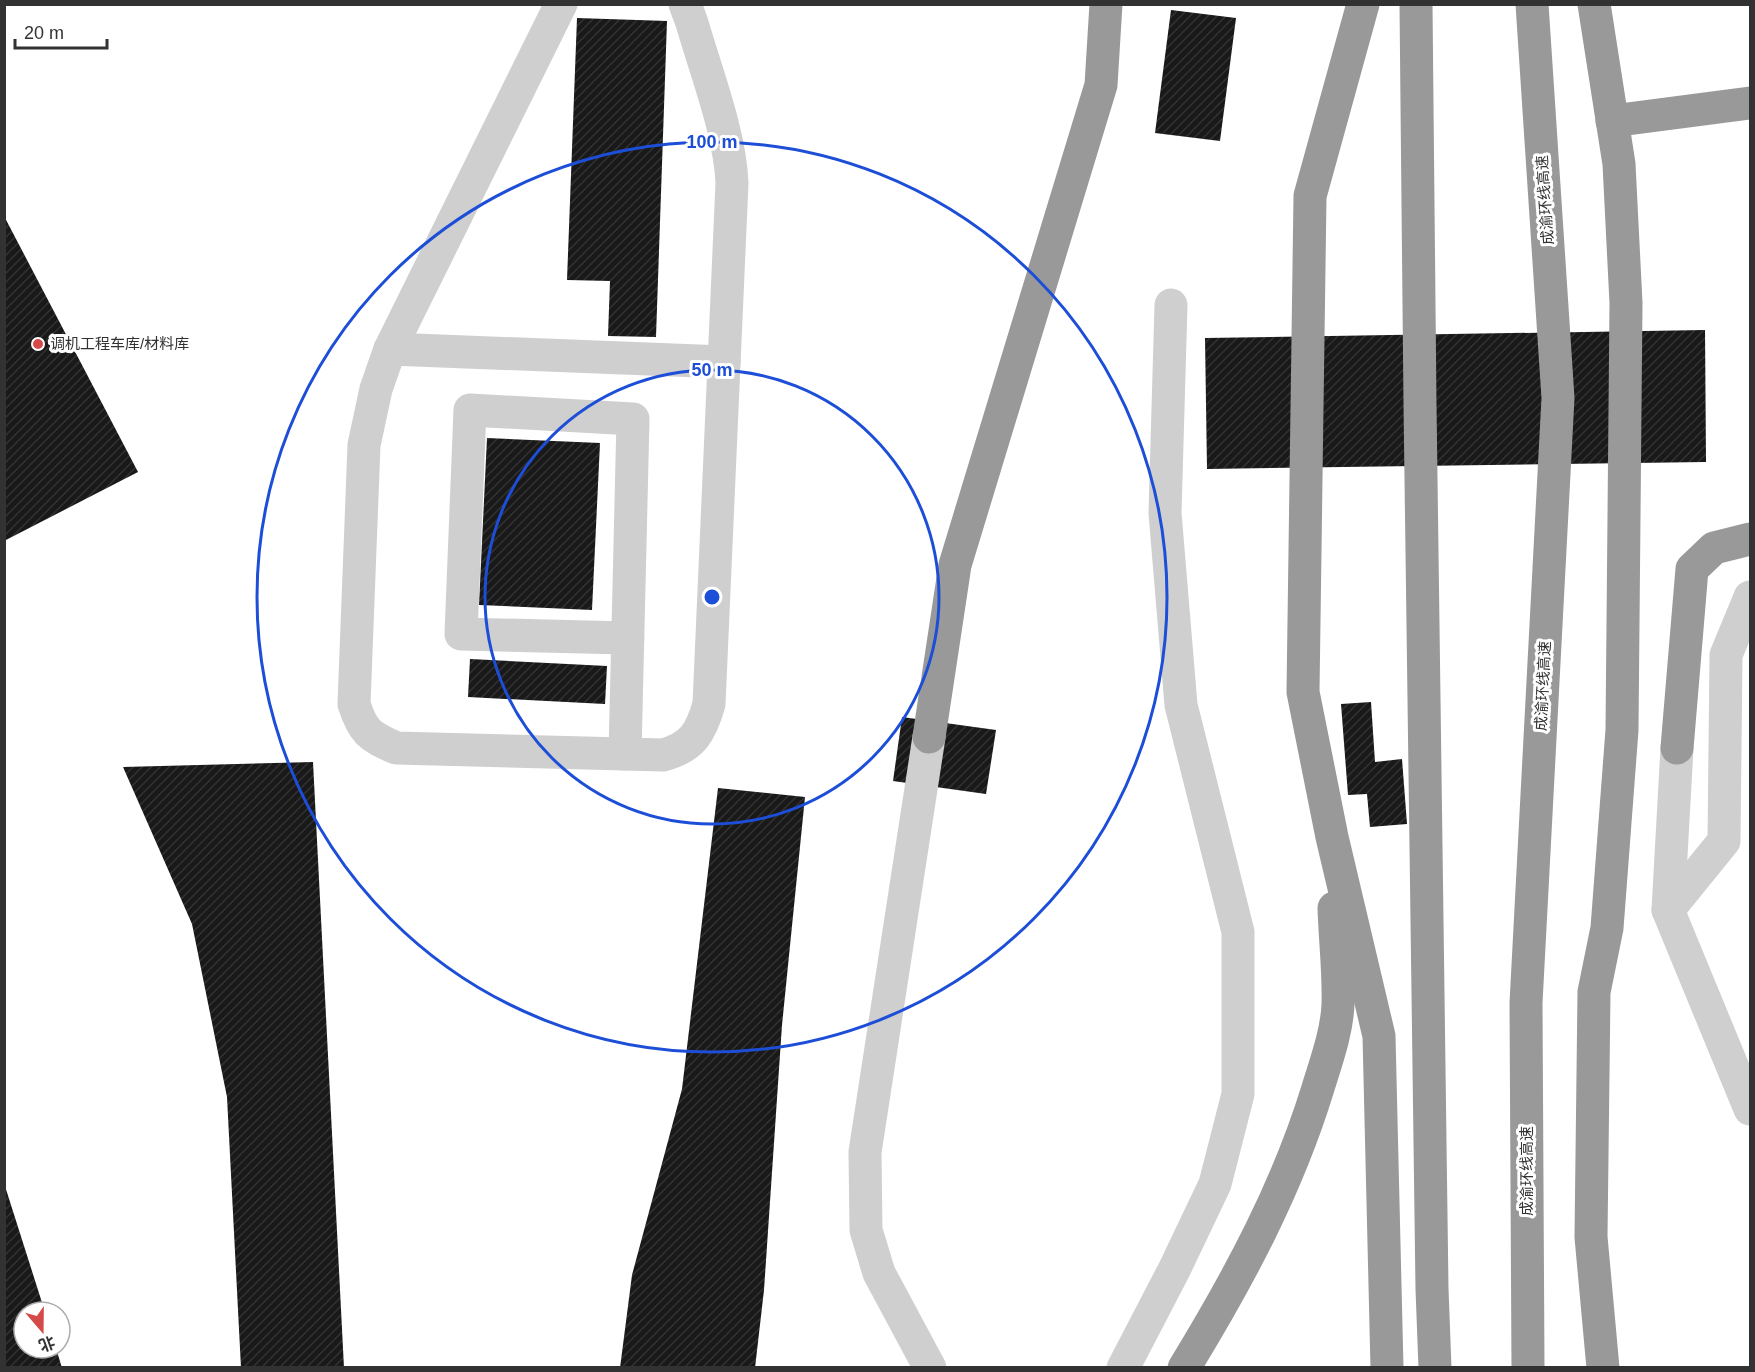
<svg xmlns="http://www.w3.org/2000/svg" width="1755" height="1372" font-family="Arial,'Noto Sans SC',sans-serif">
<style>
.building{fill:url(#building-hatch)}
.lines{fill:none;stroke-linecap:round;stroke-linejoin:round}
.minor{stroke:#cfcfcf;stroke-width:33}
.highway{stroke:#999;stroke-width:33}
.ring{fill:none;stroke:#1d4ed8;stroke-width:3}
.poi-dot{fill:#d54948;stroke:#fff;stroke-width:2}
.labels{text-anchor:middle;stroke-width:6;stroke-linejoin:round;paint-order:stroke}
.street-label{font-size:15px;fill:#323232;stroke:#fff}
.poi-label{font-size:15px;fill:#323232;stroke:#fff;text-anchor:start}
.centre{fill:#1d4ed8;stroke:#fff;stroke-width:3}
.ring-label{font-size:18px;text-anchor:middle;font-weight:bold;fill:#1d4ed8;stroke:#fff;stroke-width:6;stroke-linejoin:round;paint-order:stroke}
</style>
<defs>
<pattern id="building-hatch" width="6" height="6" patternUnits="userSpaceOnUse" patternTransform="scale(1.5)"><rect width="6" height="6" fill="#191919"/><path d="M-1 1l2-2M0 6l6-6M5 7l2-2" fill="none" stroke="#323232"/></pattern>
</defs>
<rect width="100%" height="100%" fill="#fff"/>
<g class="building">
<path d="M1171,10l65,8 -16,123 -65,-8z"/>
<path d="M577,18l90,3 -11,316 -48,-1 2,-55 -43,-1z"/>
<path d="M4,216l134,256 -134,69z"/>
<path d="M1705,330l1,132 -499,7 -2,-131z"/>
<path d="M487,438l113,5 -8,167 -113,-5z"/>
<path d="M470,659l137,7 -2,38 -137,-7z"/>
<path d="M1371,702l4,60 27,-3 5,65 -37,3 -3,-33 -19,1 -7,-91z"/>
<path d="M902,717l94,13 -10,64 -93,-13z"/>
<path d="M313,762l31,606h-103l-14,-271 -35,-173 -69,-157z"/>
<path d="M718,788l87,9 -23,228 -18,265 -9,78h-135l12,-93 50,-186z"/>
<path d="M4,1183l41,129h-21v36h32l6,20h-58z"/>
</g>
<g class="lines">
<g class="minor">
<path d="M561,4l-171,345 -14,40 -12,56 -10,259c9,28 15,32 42,44l267,7c30,-8 38,-23 46,-51l23,-521c-2,-50 -26,-111 -40,-160l-7,-19"/>
<path d="M390,349l334,13"/>
<path d="M929,737l-64,415 1,78 13,43 51,95"/>
<path d="M1677,748l-9,162 82,199"/>
<path d="M625,754l8,-335 -163,-9 -9,224 167,4"/>
<path d="M1668,910l56,-69 2,-186 24,-58"/>
<path d="M1123,1368l51,-98 41,-86 23,-90v-162l-57,-227 -16,-192 6,-208"/>
</g>
<g class="highway">
<path d="M1363,4l-53,192 -7,496 29,145 47,199 8,332"/>
<path d="M1416,4l4,400 12,885 3,79"/>
<path d="M1594,4l25,160 7,139 -4,427 -15,198 -13,64 -3,245 12,131"/>
<path d="M1612,121l138,-18"/>
<path d="M929,737l26,-172 146,-480 5,-81"/>
<path d="M1677,748l15,-179 22,-21 36,-9"/>
<path d="M1184,1368c55,-90 103,-179 134,-280 8,-26 19,-56 20,-84 1,-31 -3,-64 -4,-96"/>
<path d="M1528,1368l-2,-365 32,-605 -26,-394"/>
</g>
</g>
<g class="ring">
<circle cx="712" cy="597" r="227"/>
<circle cx="712" cy="597" r="455"/>
</g>
<circle class="poi-dot" cx="38" cy="344" r="6"/>
<g class="labels">
<g class="street-label">
<text transform="translate(1545 200) rotate(-94)" y="5">成渝环线高速</text>
<text transform="translate(1543 686) rotate(-87)" y="5">成渝环线高速</text>
<text transform="translate(1527 1171) rotate(-90)" y="5">成渝环线高速</text>
</g>
<g class="poi-label">
<text x="50" y="349">调机工程车库/材料库</text>
</g>
</g>
<circle cx="712" cy="597" r="9" class="centre"/>
<g class="ring-label">
<text x="712" y="148">100 m</text>
<text x="712" y="376">50 m</text>
</g>
<rect width="1755" height="1372" fill="none" stroke="#323232" stroke-width="12"/>
<g transform="translate(42 1330) rotate(160)"><circle r="28" fill="#ffffff" stroke="#adadad" stroke-width="1.5"/>
<path d="M0-4.5L10 22L0 15L-10 22Z" fill="#d54948"/>
<text y="-9" font-size="16" font-weight="bold" text-anchor="middle" fill="#323232">北</text>
</g>
<path d="M15 39v9h92v-9" fill="none" stroke="#323232" stroke-width="3"/>
<text x="24" y="39" font-size="18" fill="#323232" stroke="#ffffff" stroke-width="4.5" paint-order="stroke">20 m</text>
</svg>
